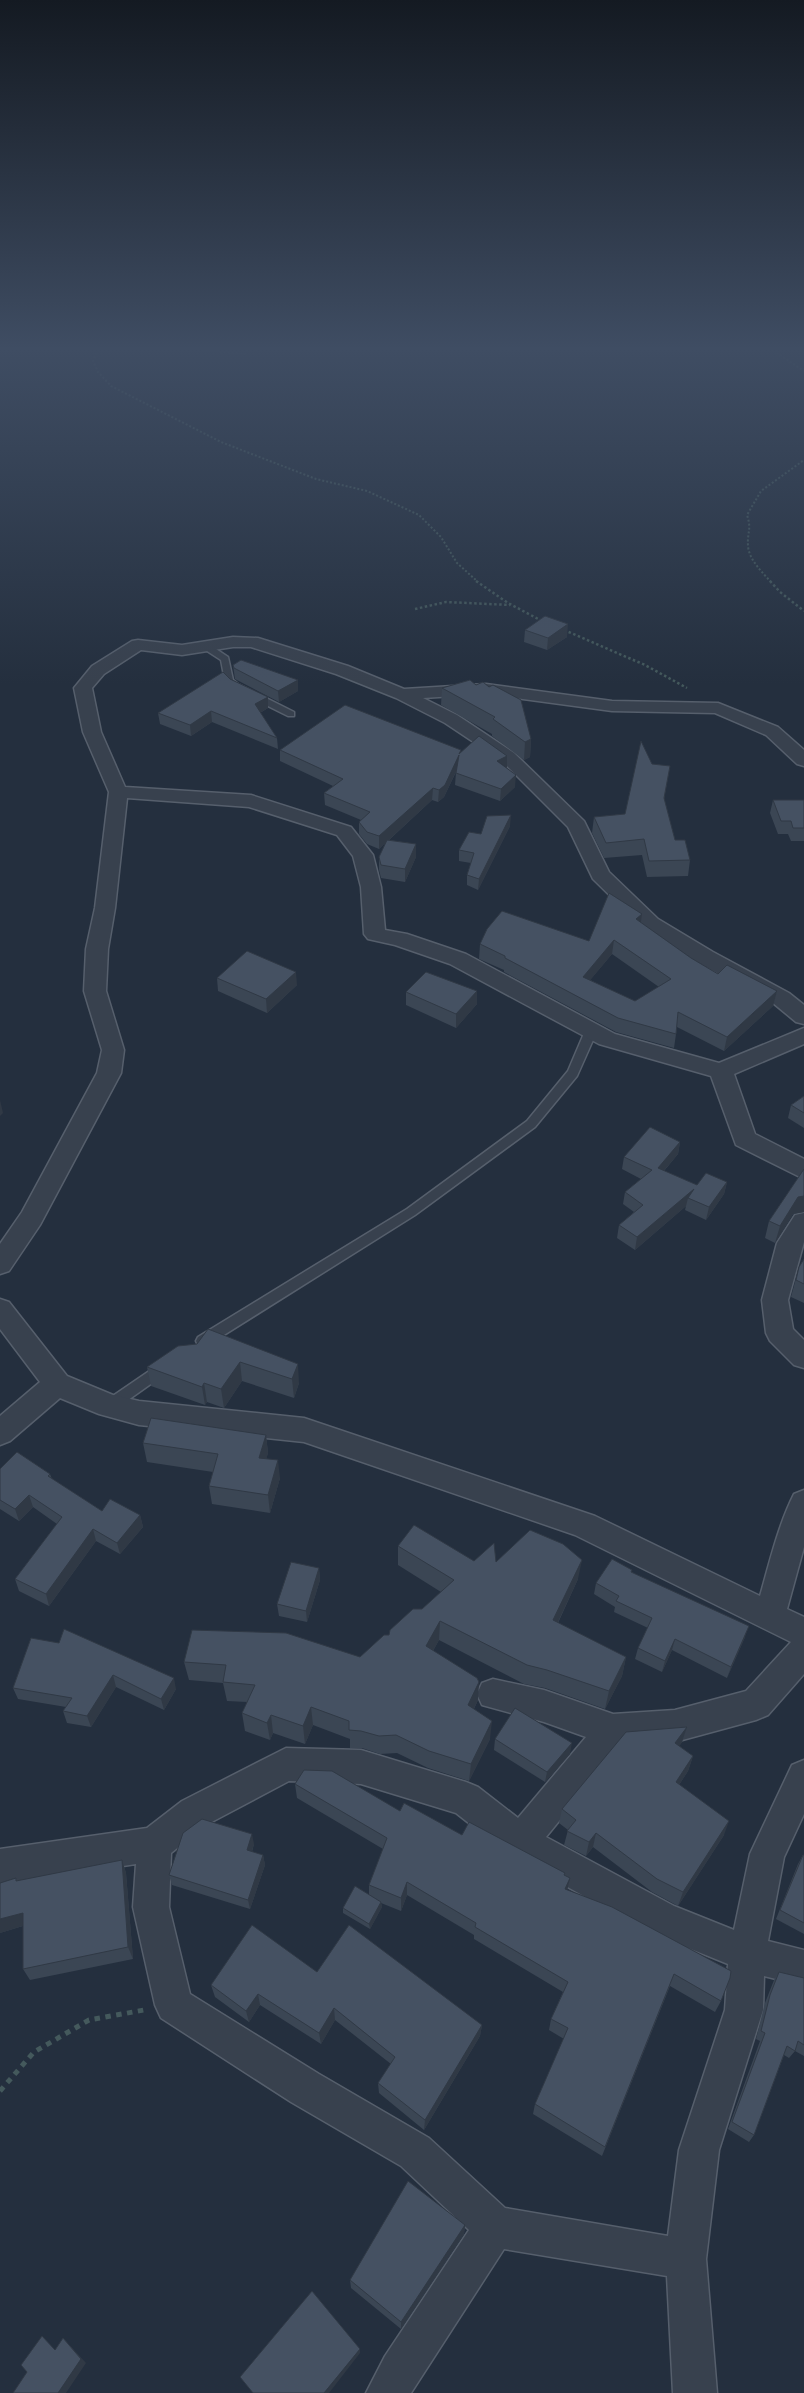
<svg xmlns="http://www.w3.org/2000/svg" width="804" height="2393" font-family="Manrope,sans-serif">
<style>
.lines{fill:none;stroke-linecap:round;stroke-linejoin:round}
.lane-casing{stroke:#565f6c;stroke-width:3}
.street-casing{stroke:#565f6c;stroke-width:3}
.path-far2{stroke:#44595c;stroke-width:2;stroke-dasharray:2 2;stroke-linecap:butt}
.path-far1{stroke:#44595c;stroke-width:2.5;stroke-dasharray:2.5 2.5;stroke-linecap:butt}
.path{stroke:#44595c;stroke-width:5;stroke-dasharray:5.5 5.5;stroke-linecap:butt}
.lane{fill:#38414e;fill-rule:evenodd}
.street{fill:#38414e;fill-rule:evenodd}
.wall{fill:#3b4654;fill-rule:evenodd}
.shaded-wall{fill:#303945}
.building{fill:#455162;stroke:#303945;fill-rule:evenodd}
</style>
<rect width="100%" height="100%" fill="#242f3e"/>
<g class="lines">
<defs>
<g id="lane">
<path d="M204,645h6l18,12 5,23 5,4 56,28v4h-6l-56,-28 -7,-7 -4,-21 -17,-11z"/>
<path d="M591,1027l6,4 -20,45 -42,51 -120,88 -207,130 -5,1 -5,-1 -2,-4 2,-4 209,-128 120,-88 41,-50 17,-40z"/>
<path d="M164,1361l5,2 2,4 -2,4 -55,39 -5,2 -5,-2 -2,-4 2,-4z"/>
</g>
<g id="street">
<path d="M233,637l25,1 90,28 56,23 82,-5 126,17 106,2 60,24 26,23v16l-7,-2 -31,-29 -51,-22 -103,-2 -126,-17 -63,4 34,17 57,38 70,68 25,51 49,47 55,33 76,41 15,12v19l-8,-2 -23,-19 -76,-41 -53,-33 -51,-50 -25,-52 -66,-66 -57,-38 -49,-25 -60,-24 -85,-27h-18l-51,8 -41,-5 -37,24 -12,14 9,44 24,55 126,8 100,32 22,28 8,32 4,43 22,4 59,20 149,80 104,29 85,-35v16l-70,30 21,60 49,25v20l-68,-34 -25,-69 -112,-32 -149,-80 -55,-19 -27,-6 -4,-5 -3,-47 -8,-31 -16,-21 -88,-28 -122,-9 -12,110 -7,41 -2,42 18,59 -3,23 -81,152 -31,46 -9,3v-30l22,-32 75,-139 5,-23 -18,-59 2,-42 9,-41 14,-116 -26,-60 -9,-44 18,-22 40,-25 6,-1 44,5z"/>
<path d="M804,1213v29l-16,58 5,29 11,11v28l-10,-3 -24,-24 -4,-8 -4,-33 15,-57 18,-28z"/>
<path d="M0,1299l9,3 58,74 46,19 26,6 165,17 291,98 165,80c10,-35 18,-70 34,-102l10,-4v57l-17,62 17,8v57l-36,41 -12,5 -81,22 -54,3 -75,92 128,69 60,24 16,-76 42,-89 12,-5v54l-20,43 -16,84 36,9v36l-40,-10 -1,34 -44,140 -13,109 11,134h-44l-6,-117 -163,-27 -93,144h-45l19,-37 84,-126 -68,-64 -110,-64 -130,-84 -6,-13 -22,-98 3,-43 -136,21v-36l147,-21 35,-27 104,-53 75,2 105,32 12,5 40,31 68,-81 -42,-15 -62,-17 -5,-11 5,-11 11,-4 51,11 69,24 62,-4 71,-19 45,-49 -216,-107 -271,-93 -165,-17 -40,-11 -39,-16 -50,43 -10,4v-29l40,-34 -40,-53zM289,1781l72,3 95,29 52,41 141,78 79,32 -3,46 -46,140 -11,86 -163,-28 -76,-70 -110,-64 -129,-80 -21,-87 2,-54 35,-28z"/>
</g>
</defs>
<use href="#lane" class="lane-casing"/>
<use href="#street" class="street-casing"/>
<g class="path-far2">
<path d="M98,349l-5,12 5,11 13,14 110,56 95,37 51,12 52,24 22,22 16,26 21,19"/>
<path d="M196,349l49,5 3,-5"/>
<path d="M775,349l2,4 27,18"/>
<path d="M771,582c-8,-9 -22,-22 -23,-36 -1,-14 4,-16 -1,-31l14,-24 43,-31"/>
</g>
<g class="path-far1">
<path d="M476,581l32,22 34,18"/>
<path d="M770,581l10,11 24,19"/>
<path d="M415,609l31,-7 64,3"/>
<path d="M564,630l81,35 42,23"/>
</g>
<path class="path" d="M0,2091l34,-39 55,-32 55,-10"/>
<use href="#lane" class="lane"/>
<use href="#street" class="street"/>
</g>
<g class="wall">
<path d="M525,630l42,7 -20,13 -23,-8z"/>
<path d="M233,665l65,26 -19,11 -44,-23z"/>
<path d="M230,679l38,29 -8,5 17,25 1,11 -66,-27 -21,14 -31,-12 -2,-11z"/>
<path d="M470,680l61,59 -1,18 -6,3 -32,-24v-2l-51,-29 1,-17z"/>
<path d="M280,750l181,3 46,15 8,19 -15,14 -45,-16 1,-13 -12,25 -6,5 -6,-2 -43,40 27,4v13l-11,25 -24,-4 -2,-8v-13l7,-15 -7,7 -12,-5 -8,-10v-12l2,-2 -36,-15 -1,-12 9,-7 -53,-25z"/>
<path d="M652,764l18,2 -6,33 11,41 15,20 -2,16 -41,1 -5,-22 -38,3 -12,-25 2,-16 31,-3z"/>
<path d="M773,800h31v41h-13l-3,-7h-10l-8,-21z"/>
<path d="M510,826l-32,64 -11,-5v-10l4,-12 -12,-2v-11l22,-16z"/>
<path d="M641,923l50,35 27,16 59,17 -4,15 -49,45 -47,-24 -3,21 -58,-16 -112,-60v-2l-25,-11 1,-15 109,-3zM612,954l47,33 -24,14 -45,-21z"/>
<path d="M217,978l80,7 -30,28 -49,-22z"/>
<path d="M477,991v13l-21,24 -50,-23v-13z"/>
<path d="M804,1096v32l-16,-10 3,-13z"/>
<path d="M680,1142l-2,12 -14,17 33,14 30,-3 -3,12 -18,26 -21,-10 1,-4 -51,44 -18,-12 2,-13 15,-13 -11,-8 2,-12 16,-13 -19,-10 2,-12z"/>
<path d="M804,1169v43l-11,2 -18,29 -10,-5 4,-17z"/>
<path d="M804,1259v44l-13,-6 8,-30z"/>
<path d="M208,1329l91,54 -5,15 -52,-17 -18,27 -17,-6 -2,3 -54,-19 -4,-19 50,-23z"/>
<path d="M266,1435l2,18 -2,6 14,19 -10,35 -58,-9 -3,-18 4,-14 -66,-10 -4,-19z"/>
<path d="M0,1469l50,5 2,5 50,32 38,4 3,12 -23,27 -24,-13 -47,65 -30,-15 -4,-12 42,-55 -24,-17 -14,14 -19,-12z"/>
<path d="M398,1546l76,15 22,1 82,17 -20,44 68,34 -4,19 -17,33 -60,-21 -21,-4 -85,-44 -6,11 45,49 -4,9 16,30 -21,42 -41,-13 -31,-15 -17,1 -18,-6h-12v-9l-37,-14 -8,19 -32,-11 -3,7 -25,-9 -3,-18 5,-11 -20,-1 -4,-18 -34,-3 -5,-18 176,-5 29,-22 33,-26 19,-17 -43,-27z"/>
<path d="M319,1568l1,12 -13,42 -28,-6 -2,-12z"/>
<path d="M632,1572l113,65 -18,41 -55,-28 -10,22 -27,-13 3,-11 10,-20 -34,-16 1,-5 -21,-13 2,-11z"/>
<path d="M31,1638l145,51 -12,21 -48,-23 -25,40 -24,-4 -4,-12 3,-4 -48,-8 -5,-11z"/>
<path d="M687,1727l-5,15 -3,4 14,10 -5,15 -9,14 45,50 -46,71 -26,-14 -59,-45 -7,9 -22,-11 4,-15 -9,-7 3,-14z"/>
<path d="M495,1739l75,15 -25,28 -51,-32z"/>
<path d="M295,1784l105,27 62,24 103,38v2l5,3 -3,12 154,111 -6,11 -45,-26 -68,170 -69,-42 2,-10 29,-65 -15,-9 2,-11 12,-27 -89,-53v-4l-67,-40 -6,16 -20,-8 1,4 -12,22 -27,-16v-5l26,-13v-10l14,-36 -86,-51z"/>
<path d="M254,1844l-2,8 11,3 2,10 -15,44 -78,-24 -3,-10z"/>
<path d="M803,1855h1v79l-28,-15 22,-55z"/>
<path d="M122,1860l4,13 7,86 -103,21 -7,-11v-43l-23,7v-50l16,-5 2,3z"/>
<path d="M317,1972l165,53 -2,11 -56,94 -45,-37 -1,-10 13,-19 -56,-44 -14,24 -61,-39 -11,17 -34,-25 -4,-12z"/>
<path d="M779,1972l25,6v78l-9,-5 -6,7 -5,-3 -30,80 -5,7 -21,-13 32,-88 -4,-2 9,-36 9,-23z"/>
<path d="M465,2225l-1,9 -63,95 -50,-41 -1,-8z"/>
</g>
<g class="shaded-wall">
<path d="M568,624l-1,13 -20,13 1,-12z"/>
<path d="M298,680v11l-19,11 -1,-11z"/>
<path d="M268,697v11l-12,7 -1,-11z"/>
<path d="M211,711l1,11 -21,14 -1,-11z"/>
<path d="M531,739l-1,18 -6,3 1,-18z"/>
<path d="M459,755l-1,12 -14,30 -6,5 1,-12z"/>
<path d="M507,756v12l-10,-7z"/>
<path d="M516,775l-1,12 -15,14 1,-12z"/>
<path d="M433,788l-1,12 -53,49v-13z"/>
<path d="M511,815l-1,11 -32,64 1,-11z"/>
<path d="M416,844v13l-11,25v-13z"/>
<path d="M642,914l-2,14 -4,-9z"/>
<path d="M614,940l-2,14 -31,37 2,-14z"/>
<path d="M296,972l1,13 -30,28 -1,-14z"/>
<path d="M477,991v13l-21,24v-14z"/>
<path d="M777,991l-4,15 -49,45 3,-14z"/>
<path d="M0,1100l3,13 -3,3z"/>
<path d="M680,1142l-2,12 -22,26 2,-12z"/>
<path d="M727,1182l-3,12 -18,26 3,-13z"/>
<path d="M694,1189l-6,9 -2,8 -51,44 2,-13z"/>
<path d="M804,1196v16l-11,2 -18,29 5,-17 18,-29z"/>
<path d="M240,1362l2,19 -18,27 -3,-19z"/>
<path d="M298,1364l1,19 -5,15 -2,-19z"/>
<path d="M204,1383l3,19 -2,3 -3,-18z"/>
<path d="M266,1435l2,18 -6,23 -3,-18z"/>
<path d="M278,1460l2,18 -10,35 -2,-18z"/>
<path d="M29,1495l4,12 -14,14 -4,-12z"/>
<path d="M140,1515l3,12 -23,27 -3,-11z"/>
<path d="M93,1529l3,12 -47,65 -3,-12z"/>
<path d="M582,1560l-4,19 -28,60 3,-19z"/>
<path d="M319,1568l1,12 -13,42 -1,-11z"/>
<path d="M440,1621l-1,19 -14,25 1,-19z"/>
<path d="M749,1626l-4,11 -18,41 4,-11z"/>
<path d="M675,1639l-3,11 -10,22 3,-11z"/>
<path d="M626,1657l-4,19 -17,33 4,-18z"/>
<path d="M113,1675l3,12 -25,40 -4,-11z"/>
<path d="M174,1678l2,11 -12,21 -3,-11z"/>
<path d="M479,1682l-1,18 -11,23 1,-18z"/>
<path d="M311,1707l2,18 -8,19 -2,-18z"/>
<path d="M271,1715l2,18 -3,7 -3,-17z"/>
<path d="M492,1721l-2,18 -21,42 2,-17z"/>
<path d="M687,1727l-5,15 -11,17 4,-16z"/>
<path d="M572,1743l-2,11 -25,28 2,-10z"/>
<path d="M693,1756l-5,15 -17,26 5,-15z"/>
<path d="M729,1821l-5,14 -46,71 5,-14z"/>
<path d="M596,1833l-3,14 -7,9 3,-14z"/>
<path d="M252,1834l2,10 -5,16 -2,-10z"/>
<path d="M263,1855l2,10 -15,44 -2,-9z"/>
<path d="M122,1860l4,13 7,86 -5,-12z"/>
<path d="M570,1878l-3,13 -2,-2z"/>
<path d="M407,1882v13l-6,16v-13z"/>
<path d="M381,1902l1,5 -12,22 -1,-5z"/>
<path d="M23,1913l6,11 -29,9v-14z"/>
<path d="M258,1994l2,11 -11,17 -3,-11z"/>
<path d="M334,2008l1,12 -14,24 -2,-11z"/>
<path d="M482,2025l-2,11 -56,94 1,-10z"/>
<path d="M465,2225l-1,9 -63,95v-7z"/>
<path d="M63,2338l23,25 -20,30h-8z"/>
<path d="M360,2349v4l-31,40h-5z"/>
</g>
<g class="building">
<path d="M545,616l23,8 -20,14 -23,-8z"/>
<path d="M241,660l57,20 -20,11 -44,-23 -1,-3z"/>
<path d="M223,672l7,7 38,18 -13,7 22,34 -66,-27 -21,14 -32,-12z"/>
<path d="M470,680l6,5 7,-3 6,5 4,-2 28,15 10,39 -6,3 -32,-23 2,-2 -53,-29z"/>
<path d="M345,705l116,45 -2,4 20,-18 28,20 -10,5 19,14 -15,14 -45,-16 3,-18 -14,30 -6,5 -6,-2 -54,48 -12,-4 -8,-10 11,-10 -46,-19 19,-14 -63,-29z"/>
<path d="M641,741l11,23 18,2 -6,32 11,42h10l5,20 -41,1 -5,-22 -38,4 -12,-26 31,-3z"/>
<path d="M773,800h31v28h-11l-2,-7h-10z"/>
<path d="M511,815l-32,64 -12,-4 7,-22 -15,-3 10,-18 12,2 6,-18z"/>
<path d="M387,840l29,4 -11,25 -24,-4 -2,-8z"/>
<path d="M609,893l33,21 -6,5 55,39 27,16 9,-9 50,26 -50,46 -49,-25 -2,22 -58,-16 -113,-60v-2l-25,-12 7,-15 15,-18 87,30zM614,940l57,39 -36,22 -52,-24z"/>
<path d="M247,951l49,21 -30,27 -49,-21z"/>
<path d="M426,972l51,19 -21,23 -50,-22z"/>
<path d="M804,1096v17l-13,-8z"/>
<path d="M650,1127l30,15 -22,26 39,17 9,-12 21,9 -18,25 -21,-9 6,-9 -57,48 -18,-12 24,-20 -18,-13 27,-22 -28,-13z"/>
<path d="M804,1169v27l-6,1 -18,29 -11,-5z"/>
<path d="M804,1259v25l-8,-4 3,-13z"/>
<path d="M208,1329l90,35 -6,15 -52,-17 -19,27 -17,-6 -2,4 -55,-20 31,-21 19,-2z"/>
<path d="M151,1418l115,17 -7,23 19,2 -10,35 -59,-9 9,-32 -75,-11z"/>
<path d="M17,1452l33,22 -2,2 54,35 8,-12 30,16 -23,28 -24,-14 -47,65 -31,-15 47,-62 -33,-22 -14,14 -15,-9v-31z"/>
<path d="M414,1525l60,36 20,-18 2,19 34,-32 33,14 19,16 -29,60 73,37 -17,34 -62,-21 -20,-5 -87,-44 -14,25 51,32 2,4 -11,23 24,16 -21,43 -42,-13 -33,-16 -17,1 -18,-5 -12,-1v-9l-38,-14 -8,19 -32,-11 -4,8 -25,-10 13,-28 -32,-3 3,-17 -42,-3 8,-32 94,3 74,24 24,-22h5l1,-5 23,-21h9l32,-29 -56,-34z"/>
<path d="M612,1559l20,11 -1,2 118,54 -18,41 -56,-28 -10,22 -27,-13 14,-30 -36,-17 3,-5 -23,-13z"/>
<path d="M291,1562l28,6 -13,43 -29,-7z"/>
<path d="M64,1629l110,49 -13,21 -48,-24 -26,41 -24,-5 9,-13 -59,-10 18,-50 28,5z"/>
<path d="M515,1708l57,35 -25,29 -52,-33z"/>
<path d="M687,1727l-12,16 18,13 -17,26 53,39 -46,71 -26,-13 -61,-46 -7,9 -22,-11 9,-11 -14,-11 64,-77z"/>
<path d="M304,1770l28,1 68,40 4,-8 58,32 7,-13 96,51 -1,2 6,3 -5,11 47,18 119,64 -1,7 -9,23 -47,-27 -69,173 -70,-43 33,-76 -17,-9 17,-37 -93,-55 1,-4 -69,-41 -6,16 -32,-13 18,-47 -92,-54z"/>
<path d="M202,1819l50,15 -5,16 16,5 -15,45 -79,-25 14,-42z"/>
<path d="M803,1855h1v68l-24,-13z"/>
<path d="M122,1860l6,87 -105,22v-56l-23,6v-36l16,-5v3z"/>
<path d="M355,1886l26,16 -12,22 -26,-16z"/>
<path d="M252,1925l65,47 32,-47 133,100 -57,95 -47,-37 17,-26 -61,-49 -15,25 -61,-39 -12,17 -35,-26z"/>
<path d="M779,1972l25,6v67l-6,-4 -3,10 -8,-5 -33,89 -22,-13 33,-89 -4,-2 9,-36z"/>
<path d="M408,2181l57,44 -64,97 -51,-42z"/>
<path d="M312,2291l48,58 -36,44h-71l-13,-16z"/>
<path d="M42,2336l13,14 8,-12 18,21 -23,34h-45l14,-21 -6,-7z"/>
</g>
<linearGradient id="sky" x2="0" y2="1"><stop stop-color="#141a22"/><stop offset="0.51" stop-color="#3f4d63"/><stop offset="1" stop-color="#3f4d63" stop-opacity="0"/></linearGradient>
<rect width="804" height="684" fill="url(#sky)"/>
</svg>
